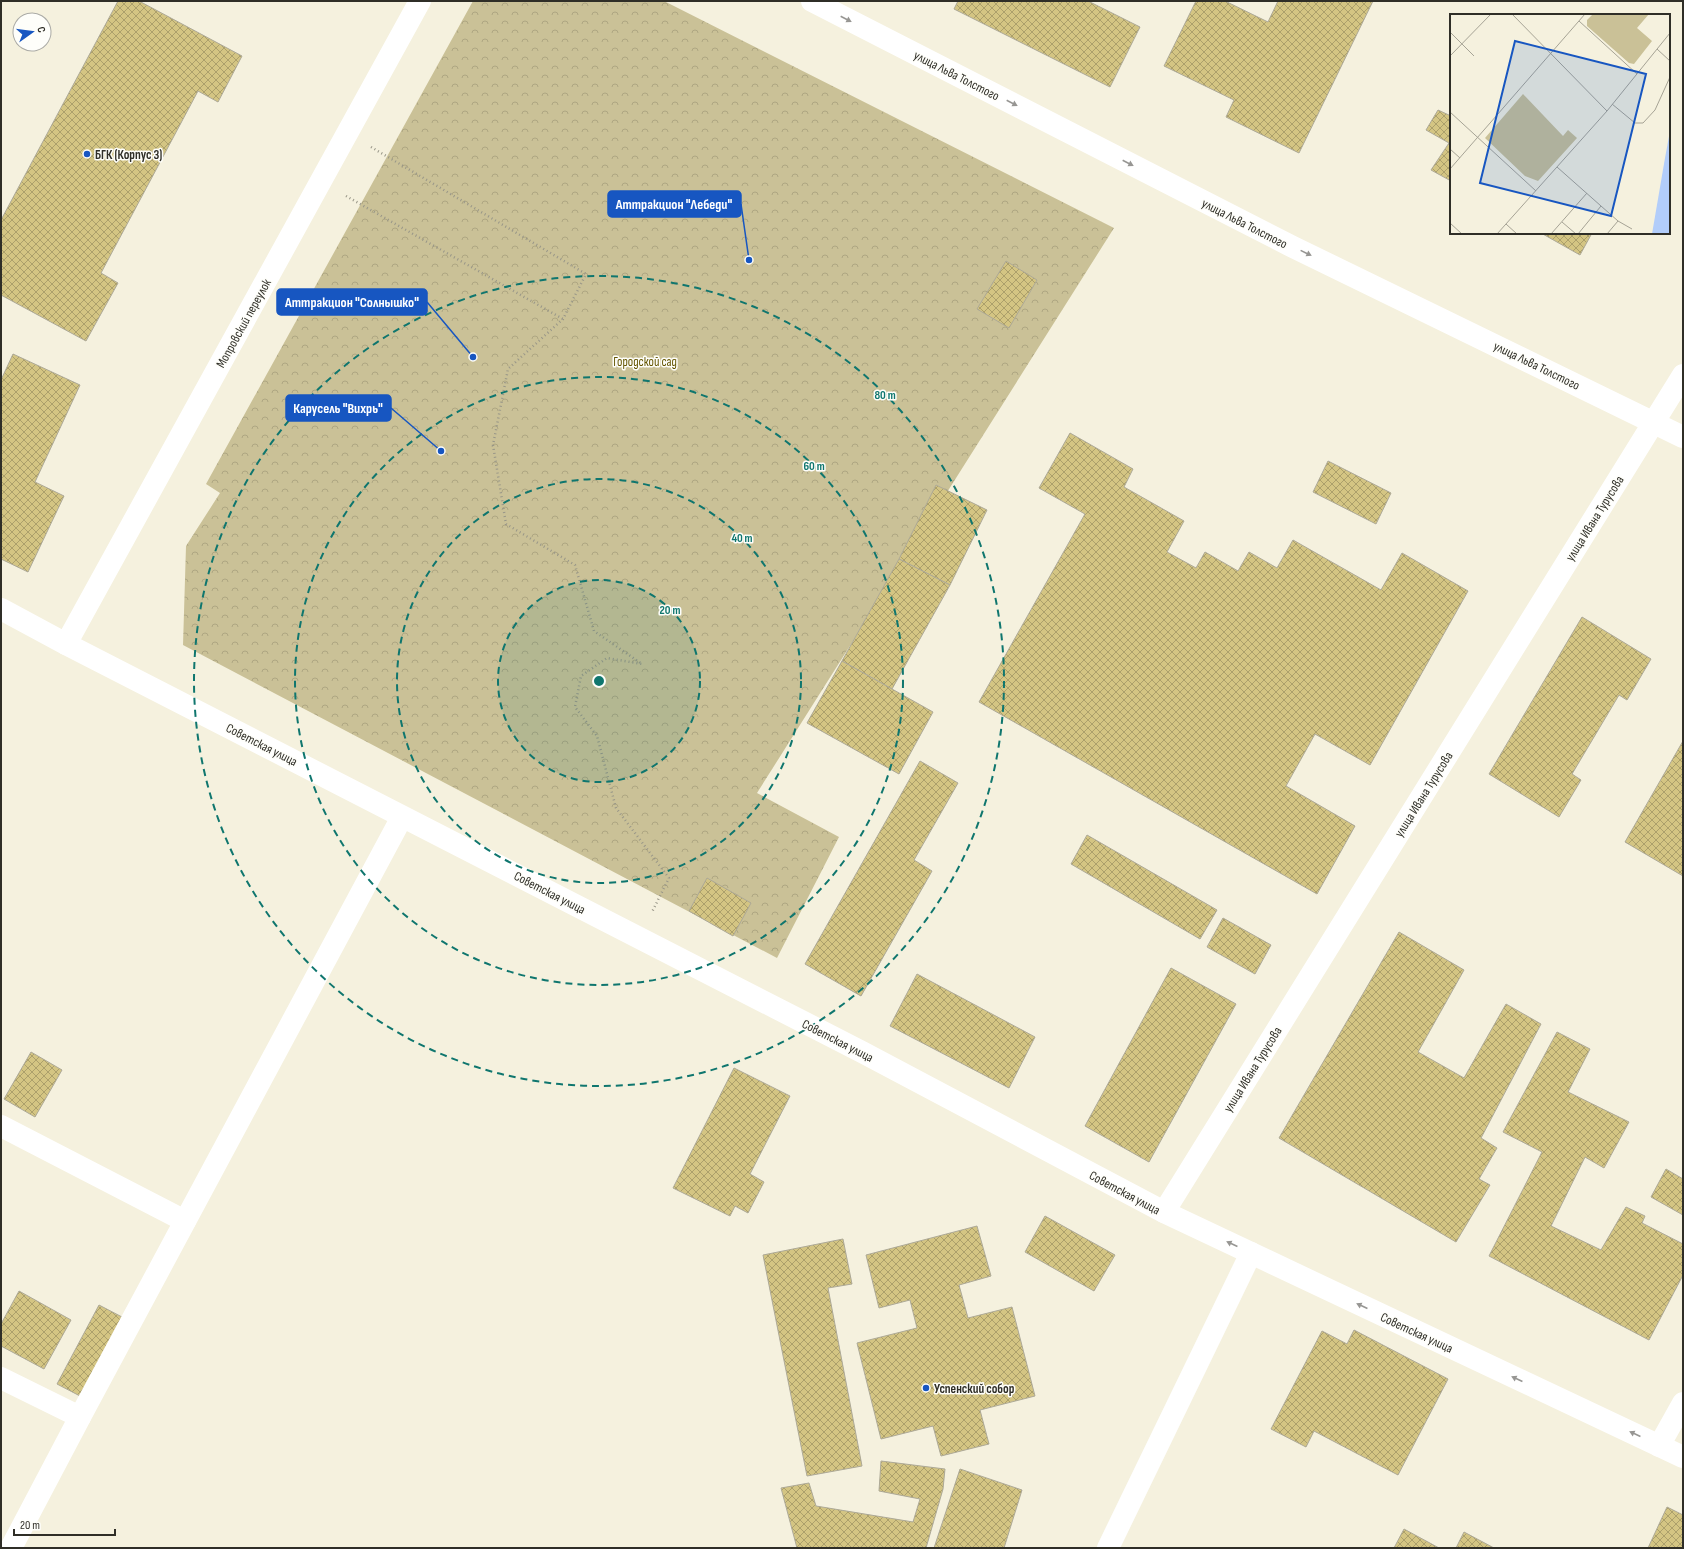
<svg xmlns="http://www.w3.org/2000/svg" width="1684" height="1549" font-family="'Sofia Sans Condensed',sans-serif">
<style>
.park{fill:url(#park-crowns)}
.building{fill:url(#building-cross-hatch);stroke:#ada997}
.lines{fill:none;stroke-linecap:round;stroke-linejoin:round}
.path{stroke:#989688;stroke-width:2.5;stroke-dasharray:1 3;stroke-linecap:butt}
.minor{stroke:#fff;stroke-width:22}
.oneway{fill:#979693}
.ring{fill:none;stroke:#0f766e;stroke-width:2;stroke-dasharray:7 5}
.poi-dot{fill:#1756c1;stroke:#fefefa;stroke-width:1.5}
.labels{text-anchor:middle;stroke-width:3;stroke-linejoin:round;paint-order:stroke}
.street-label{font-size:13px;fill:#2f2e27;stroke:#fefefa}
.poi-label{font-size:13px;font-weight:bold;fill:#2f2e27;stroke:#fefefa;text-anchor:start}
.park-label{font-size:13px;fill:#645500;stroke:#fefefa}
.inset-road{fill:none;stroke:#a6a395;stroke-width:1}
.view{fill:#1756c1;fill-opacity:0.15;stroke:#1756c1;stroke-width:2}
.inset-edge{fill:none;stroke:#2f2e27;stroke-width:2}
.centre{fill:#0f766e;stroke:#fefefa;stroke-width:2}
.ring-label{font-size:12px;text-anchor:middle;font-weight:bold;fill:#0f766e;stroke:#fefefa;stroke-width:3;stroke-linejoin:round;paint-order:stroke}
.leader{fill:none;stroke:#1756c1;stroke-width:1.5}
.callout-dot{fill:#1756c1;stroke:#fefefa;stroke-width:1.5}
.callout{fill:#1756c1;stroke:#1756c1;stroke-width:1.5}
.callout-label{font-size:14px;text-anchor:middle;font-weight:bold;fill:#fff}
</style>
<defs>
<pattern id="park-crowns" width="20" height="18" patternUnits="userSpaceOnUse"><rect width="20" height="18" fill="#cac197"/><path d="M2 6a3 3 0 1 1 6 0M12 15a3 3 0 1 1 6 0" fill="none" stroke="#aea682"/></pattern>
<pattern id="building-cross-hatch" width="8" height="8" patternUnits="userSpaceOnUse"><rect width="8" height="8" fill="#d4c583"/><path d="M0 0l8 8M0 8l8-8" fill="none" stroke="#aca06b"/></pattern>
</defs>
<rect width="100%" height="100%" fill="#f5f1de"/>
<path class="park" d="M473,1h191l450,227 -357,565 82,44 -62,121 -594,-313 3,-99 34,-53 -14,-9z"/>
<g class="building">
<path d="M118,1h21l103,55 -24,46 -20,-11 -97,182 17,10 -32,58 -85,-46v-75z"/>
<path d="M958,1h130l52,26 -30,60 -156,-78z"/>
<path d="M1196,1h29l43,21 10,-21h95l-74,152 -73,-36 8,-17 -70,-34z"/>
<path d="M1438,110l13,6v65l-20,-11 18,-27 -23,-13z"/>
<path d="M1541,233h51l-12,22z"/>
<path d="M1006,261l31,19 -28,48 -32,-19z"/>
<path d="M13,354l67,31 -45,97 29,14 -36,76 -27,-13v-179z"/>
<path d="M1070,433l63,36 -9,18 60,34 -17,31 29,16 9,-16 33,19 11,-19 28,16 16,-28 88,50 21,-37 66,38 -98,174 -55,-31 -29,52 69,40 -38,68 -338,-192 106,-188 -46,-26z"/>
<path d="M1328,461l63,32 -15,31 -63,-32z"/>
<path d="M936,485l51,25 -37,75 -51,-26z"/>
<path d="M899,559l51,26 -58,104 -50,-28z"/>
<path d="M1582,617l69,42 -24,41 -8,-5 -47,79 9,6 -22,37 -70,-43z"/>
<path d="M842,661l91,51 -34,62 -92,-51z"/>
<path d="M1683,741v135l-58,-34z"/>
<path d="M920,761l38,22 -44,77 18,11 -71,125 -56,-32z"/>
<path d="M1087,835l130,75 -17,29 -129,-75z"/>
<path d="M707,878l44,25 -18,33 -44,-25z"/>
<path d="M1223,918l48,27 -16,29 -48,-27z"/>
<path d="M1399,932l65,38 -46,82 46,26 42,-74 35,20 -60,114 16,10 -18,31 11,6 -34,57 -177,-104z"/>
<path d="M1171,968l65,36 -87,158 -64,-36z"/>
<path d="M917,974l118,63 -26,51 -119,-62z"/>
<path d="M1557,1032l33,17 -22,43 61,30 -25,46 -19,-11 -34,69 50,24 25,-43 19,9 -3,7 41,21v31l-34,65 -160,-84 53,-104 -39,-20z"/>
<path d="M31,1052l31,18 -27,47 -31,-18z"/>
<path d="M734,1068l56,28 -40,78 14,8 -16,31 -13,-7 -5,10 -57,-28z"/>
<path d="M1666,1169l17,10v36l-32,-18z"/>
<path d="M1045,1216l70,39 -21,36 -69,-39z"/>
<path d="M977,1226l14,50 -32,9 9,33 44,-11 23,89 -55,14 9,34 -48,12 -8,-30 -52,13 -24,-96 60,-15 -7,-28 -31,8 -13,-53z"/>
<path d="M843,1239l9,45 -24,4 34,178 -55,10 -44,-221z"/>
<path d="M19,1291l52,29 -27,49 -43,-23v-22z"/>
<path d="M99,1305l23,12 -42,79 -23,-12z"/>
<path d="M1354,1330l94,49 -50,96 -84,-44 -8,16 -35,-18 51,-98 25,13z"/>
<path d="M881,1461l64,8 -2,20 -17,59h-129l-16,-60 28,-5 7,23 97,16 7,-23 -41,-8z"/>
<path d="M960,1469l62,21 -18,58h-70z"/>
<path d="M1667,1507l16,8v33h-35z"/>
<path d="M1404,1529l35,19h-45z"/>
<path d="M1464,1532l30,16h-38z"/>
</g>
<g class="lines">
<g class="path">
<path d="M371,147l215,127 -23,45 -55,50 -15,76 13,79 69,41 19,66 48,33 -35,-6 -26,18 -6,31 22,29 19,72 53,70 -17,34"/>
<path d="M346,196l217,123"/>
</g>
<g class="minor">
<path d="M812,1l481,246 390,190"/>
<path d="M1,609l65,35 796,408 302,160 519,245"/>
<path d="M66,644l354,-643"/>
<path d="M1,1126l184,95"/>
<path d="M1164,1212l519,-837"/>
<path d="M1,1378l79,39 322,-600"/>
<path d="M1659,1446l24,-43"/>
<path d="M11,1548l69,-131"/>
<path d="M1108,1548l143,-295"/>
</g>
</g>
<defs><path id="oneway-solid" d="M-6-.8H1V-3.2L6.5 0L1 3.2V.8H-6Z"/></defs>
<g class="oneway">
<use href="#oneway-solid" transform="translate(846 19) rotate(27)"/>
<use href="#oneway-solid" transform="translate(1012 103) rotate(27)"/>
<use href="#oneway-solid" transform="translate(1128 163) rotate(27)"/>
<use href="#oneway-solid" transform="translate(1306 253) rotate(26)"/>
<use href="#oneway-solid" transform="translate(1232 1244) rotate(-155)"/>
<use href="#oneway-solid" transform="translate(1362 1306) rotate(-155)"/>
<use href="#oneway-solid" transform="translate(1517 1379) rotate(-155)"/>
<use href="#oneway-solid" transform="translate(1635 1434) rotate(-155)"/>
</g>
<circle cx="599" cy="681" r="101" fill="#0f766e" fill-opacity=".12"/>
<g class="ring">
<circle cx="599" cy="681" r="101"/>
<circle cx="599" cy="681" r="202"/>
<circle cx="599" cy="681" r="304"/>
<circle cx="599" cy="681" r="405"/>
</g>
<g class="poi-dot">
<circle cx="87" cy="154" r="4"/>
<circle cx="926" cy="1388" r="4"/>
</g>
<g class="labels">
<g class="street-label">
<text transform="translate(957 75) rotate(27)" y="5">улица Льва Толстого</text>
<text transform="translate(1245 223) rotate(27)" y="5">улица Льва Толстого</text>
<text transform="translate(243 323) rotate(-61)" y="5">Мопровский переулок</text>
<text transform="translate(1537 365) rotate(26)" y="5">улица Льва Толстого</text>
<text transform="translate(1594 518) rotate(-58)" y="5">улица Ивана Турусова</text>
<text transform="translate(262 744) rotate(27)" y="5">Советская улица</text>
<text transform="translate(1423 794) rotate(-58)" y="5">улица Ивана Турусова</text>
<text transform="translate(550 892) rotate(27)" y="5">Советская улица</text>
<text transform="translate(838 1040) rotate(27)" y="5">Советская улица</text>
<text transform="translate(1252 1069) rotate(-58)" y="5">улица Ивана Турусова</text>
<text transform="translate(1125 1192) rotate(28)" y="5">Советская улица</text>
<text transform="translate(1417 1332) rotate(25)" y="5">Советская улица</text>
</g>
<g class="poi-label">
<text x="95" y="159">БГК (Корпус 3)</text>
<text x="934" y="1393">Успенский собор</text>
</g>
<g class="park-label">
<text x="645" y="366">Городской сад</text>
</g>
</g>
<g transform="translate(1450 14)">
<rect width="220" height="220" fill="#f5f1de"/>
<path d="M143,0h56l-12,14 15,13 -18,23 -5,-1 -42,-37v-6zM73,80l40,42 5,-6 9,8 -39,43 -13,-5 -40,-38z" fill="#cac197"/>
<path d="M220,117v103h-18l13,-76z" fill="#b2cdfa"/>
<path class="inset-road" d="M62,0l95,97M129,7l58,53M0,18l24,24M207,35l13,12M0,42l41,-42M162,90l23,19h8l12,-13 15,-33M0,98l86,79M0,135l10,9M107,153l44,39 -23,28M0,155l135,-155M151,192l17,15 14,8M112,208l14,12M0,209l12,11M56,210l11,10M47,220l110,-123 63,-78M101,220l36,-41M157,220l11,-13"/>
<path class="view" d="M65,27l131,33 -35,142 -131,-33z"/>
<rect width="220" height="220" class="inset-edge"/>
</g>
<circle cx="599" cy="681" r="6" class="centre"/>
<g class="ring-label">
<text x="885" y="399">80 m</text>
<text x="814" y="470">60 m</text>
<text x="742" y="542">40 m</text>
<text x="670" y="614">20 m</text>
</g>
<path class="leader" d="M749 260L741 204M473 357L427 302M441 451L391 408"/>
<g class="callout-dot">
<circle cx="749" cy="260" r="4"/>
<circle cx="473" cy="357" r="4"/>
<circle cx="441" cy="451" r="4"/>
</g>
<g class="callout">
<rect x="608" y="191" width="133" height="26" rx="4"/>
<rect x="277" y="289" width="150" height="26" rx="4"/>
<rect x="286" y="395" width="105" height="26" rx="4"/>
</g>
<g class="callout-label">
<text x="674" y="209">Аттракцион "Лебеди"</text>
<text x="352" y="307">Аттракцион "Солнышко"</text>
<text x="338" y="413">Карусель "Вихрь"</text>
</g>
<rect width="1684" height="1549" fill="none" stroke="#2f2e27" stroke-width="4"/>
<g transform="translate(32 32) rotate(76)"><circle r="19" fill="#fefefa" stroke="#ababa6"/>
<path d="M0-3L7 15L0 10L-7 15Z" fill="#1756c1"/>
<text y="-6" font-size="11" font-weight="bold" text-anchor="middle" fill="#2f2e27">С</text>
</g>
<path d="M14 1529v6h101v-6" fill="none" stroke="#2f2e27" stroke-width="2"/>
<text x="20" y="1529" font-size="12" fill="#2f2e27" stroke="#fefefa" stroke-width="3" paint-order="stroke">20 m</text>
</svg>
